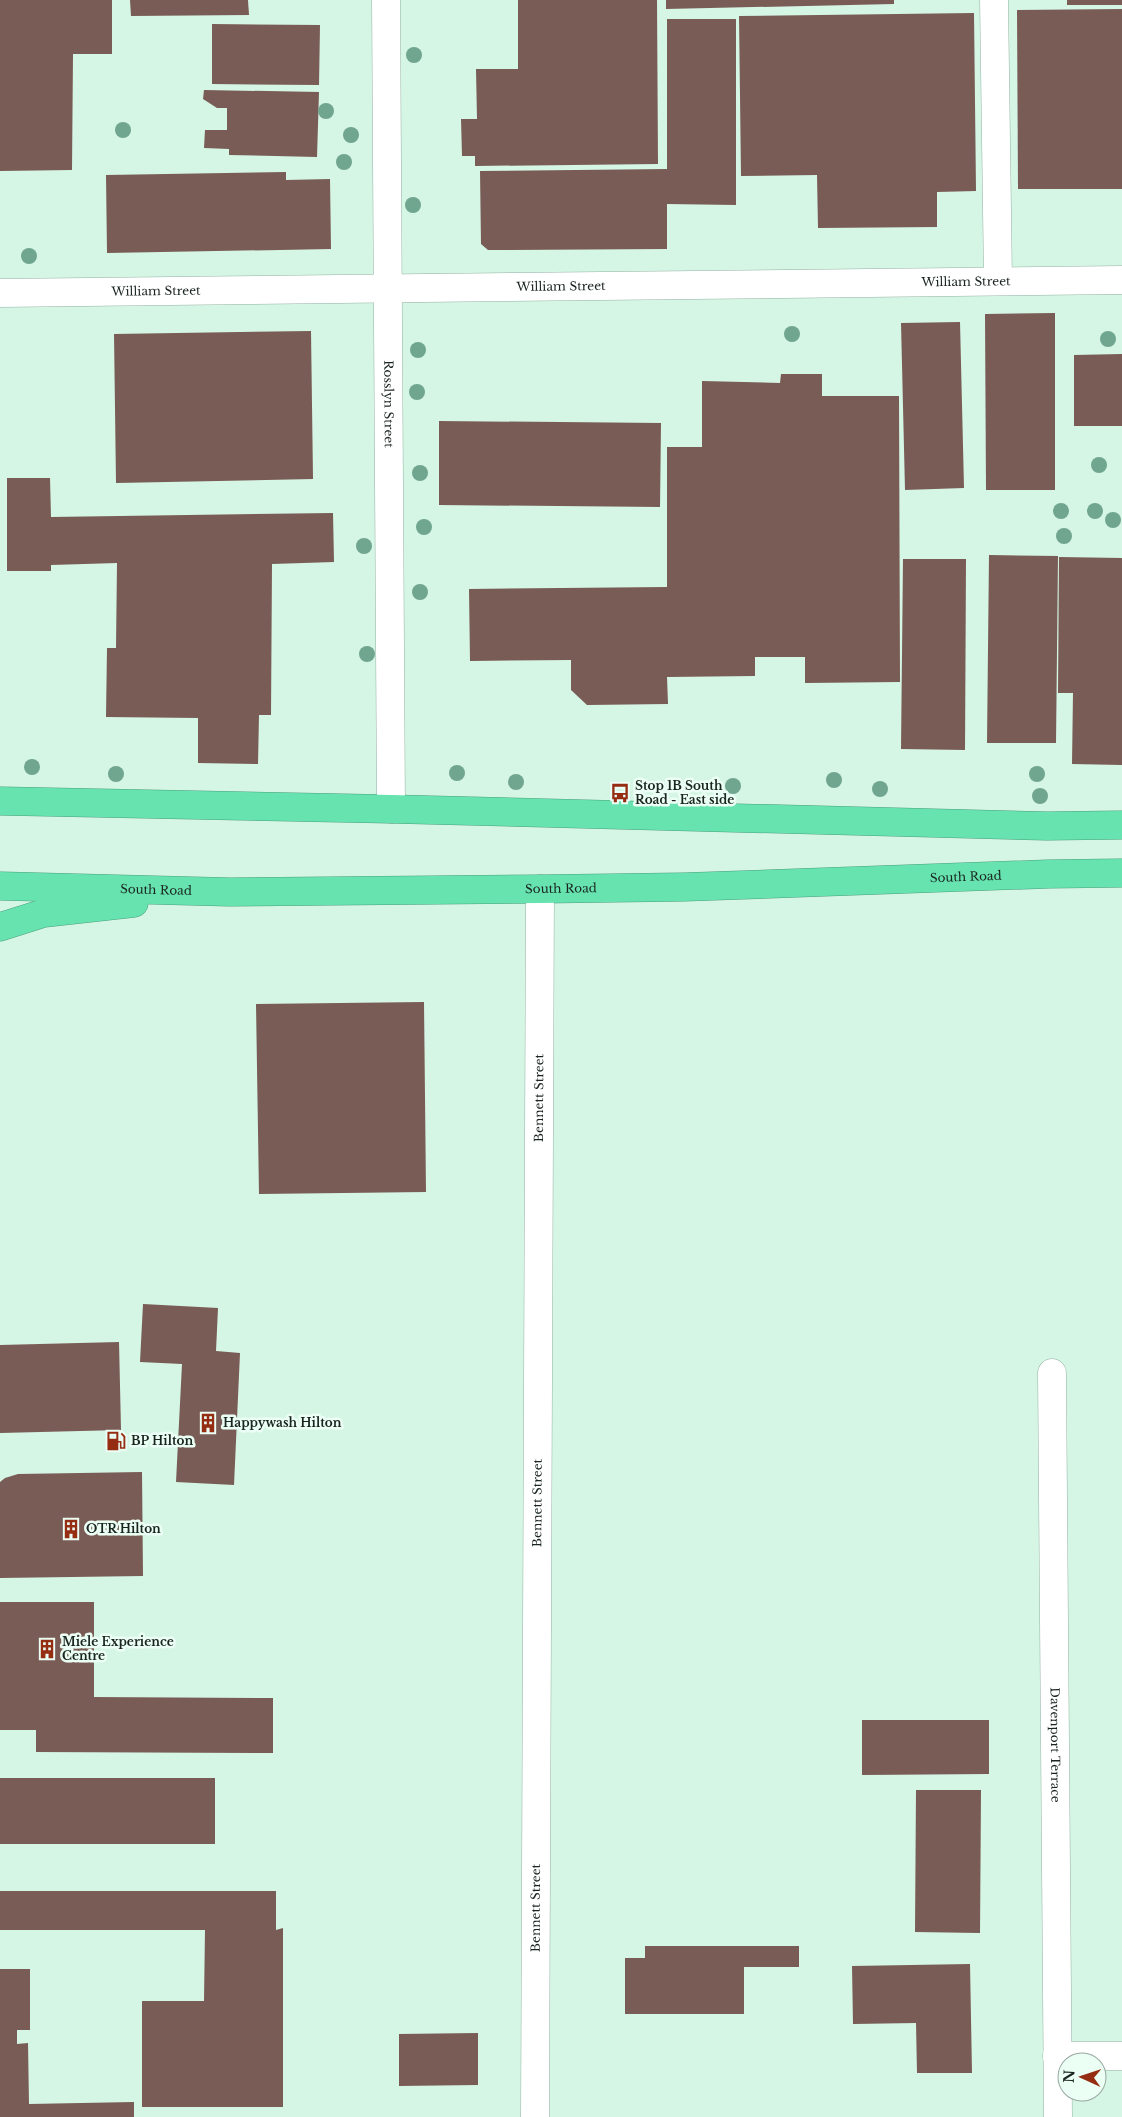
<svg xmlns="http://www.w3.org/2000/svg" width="1122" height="2117" font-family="'Libre Baskerville',serif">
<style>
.building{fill:#795c55}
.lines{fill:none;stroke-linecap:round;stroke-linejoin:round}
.minor-casing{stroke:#94b2a3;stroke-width:29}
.highway-casing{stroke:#4ba07d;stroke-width:29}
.minor{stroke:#fff;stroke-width:28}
.highway{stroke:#66e3af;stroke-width:28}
.tree{fill:#70a58f}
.labels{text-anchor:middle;stroke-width:5;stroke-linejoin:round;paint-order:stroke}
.street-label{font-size:12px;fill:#1a2520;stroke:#ecfff5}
.poi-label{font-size:12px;font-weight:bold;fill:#1a2520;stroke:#ecfff5;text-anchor:start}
</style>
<rect width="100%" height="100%" fill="#d5f5e5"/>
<g class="building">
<path d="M0,0h112v54h-39l-1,116 -72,1z"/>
<path d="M130,0h118l1,15 -118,1z"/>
<path d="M518,0h139l1,164 -183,2v-10h-13l-1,-37h16l-1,-50h42z"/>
<path d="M666,0h228v4l-228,5z"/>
<rect x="1067" y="0" width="55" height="5"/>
<path d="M1122,9v180h-104l-1,-179z"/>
<path d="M974,13l2,178 -39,1v35l-119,1 -1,-53 -76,1 -2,-160z"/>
<path d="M667,19h69v186l-69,-1v45l-179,1 -7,-6 -1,-73 187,-2z"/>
<path d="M212,24l108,1 -1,60 -107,-1z"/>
<path d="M204,90l115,2 -2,65 -88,-2v-6l-25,-1 1,-18h22v-22h-10l-14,-9z"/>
<path d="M286,172v8l44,-1 1,70 -224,4 -1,-78z"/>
<path d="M1055,313v177h-69l-1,-176z"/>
<path d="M960,322l4,166 -59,2 -4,-167z"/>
<path d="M311,331l2,148 -197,4 -2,-149z"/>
<path d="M1122,354v72h-48v-71z"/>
<path d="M781,374h41v22h77l1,286 -95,1v-26h-50v19l-88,1 1,27 -81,1 -16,-15v-30l-101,1 -1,-72 198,-2v-140h35v-66l78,2z"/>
<path d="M439,421l222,2 -1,84 -221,-2z"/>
<path d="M7,478h43l1,39 282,-4 1,49 -62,2 -1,151h-12l-1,49 -60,-1v-45l-92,-1 1,-69h9l1,-85 -66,2v6h-44z"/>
<path d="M989,555l69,1 -2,187h-69z"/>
<path d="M1059,557l63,1v207l-50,-1 1,-71h-15z"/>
<path d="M903,559h63l-1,191 -64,-1z"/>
<path d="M424,1002l2,190 -167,2 -3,-190z"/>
<path d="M143,1304l75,4 -2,43 24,2 -6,132 -58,-3 6,-118 -42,-2z"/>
<path d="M119,1342l2,88 -121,3v-88z"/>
<path d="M142,1472l1,104 -143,2v-96l5,-4 13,-4z"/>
<path d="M0,1602h94v95l179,1v55l-237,-1v-22h-36z"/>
<path d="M862,1720h127v54l-127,1z"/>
<rect x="0" y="1778" width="215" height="66"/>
<path d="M916,1790h65l-1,143 -65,-1z"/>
<path d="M0,1891h276v39l7,-2v179h-141v-106h62l1,-71h-205z"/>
<path d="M645,1946h154v21h-55v47h-119v-56h20z"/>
<path d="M970,1964l2,109h-55l-1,-50 -63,1 -1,-58z"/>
<path d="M0,1969h30v61h-13v14l11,-1 1,61 105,-2v15h-134z"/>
<path d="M478,2033v52l-79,1v-52z"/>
</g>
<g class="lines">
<defs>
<g id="minor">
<path id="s1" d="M386,0l5,809"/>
<path d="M994,0l4,281"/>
<path id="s2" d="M0,293l1122,-13"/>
<path id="s3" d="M1052,1373l6,744"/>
<path d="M1057,2056h65"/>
<path id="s4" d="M535,2117l5,-1228"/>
</g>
<g id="highway">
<path d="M0,801l391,8 656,17 75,-1"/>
<path id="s5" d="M0,886l230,6 310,-3 144,-2 364,-13 74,-1"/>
<path d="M0,927l44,-14 90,-10"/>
</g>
</defs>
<use href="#minor" class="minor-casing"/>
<use href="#highway" class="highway-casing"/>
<use href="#minor" class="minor"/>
<use href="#highway" class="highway"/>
</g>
<g class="tree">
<circle cx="414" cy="55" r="8"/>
<circle cx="326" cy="111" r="8"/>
<circle cx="123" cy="130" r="8"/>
<circle cx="351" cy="135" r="8"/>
<circle cx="344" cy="162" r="8"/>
<circle cx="413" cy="205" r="8"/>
<circle cx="29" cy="256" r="8"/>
<circle cx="792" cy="334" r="8"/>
<circle cx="1108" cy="339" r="8"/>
<circle cx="418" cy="350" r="8"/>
<circle cx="417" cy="392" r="8"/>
<circle cx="1099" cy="465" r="8"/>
<circle cx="420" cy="473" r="8"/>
<circle cx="1061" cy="511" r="8"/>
<circle cx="1095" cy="511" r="8"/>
<circle cx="1113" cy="520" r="8"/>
<circle cx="424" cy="527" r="8"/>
<circle cx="1064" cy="536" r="8"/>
<circle cx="364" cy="546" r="8"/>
<circle cx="420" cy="592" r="8"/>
<circle cx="367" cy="654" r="8"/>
<circle cx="32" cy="767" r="8"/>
<circle cx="457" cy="773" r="8"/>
<circle cx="116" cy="774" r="8"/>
<circle cx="1037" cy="774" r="8"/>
<circle cx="834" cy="780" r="8"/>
<circle cx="516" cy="782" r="8"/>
<circle cx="733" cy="786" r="8"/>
<circle cx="880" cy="789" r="8"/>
<circle cx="1040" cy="796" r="8"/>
</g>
<defs>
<symbol id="bus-bare" viewBox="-9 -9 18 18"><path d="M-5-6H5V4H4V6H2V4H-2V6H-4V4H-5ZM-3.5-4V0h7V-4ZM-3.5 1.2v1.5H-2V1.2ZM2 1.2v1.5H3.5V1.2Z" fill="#952d12" stroke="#ecfff5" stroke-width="2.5" paint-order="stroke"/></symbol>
<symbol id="building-bare" viewBox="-9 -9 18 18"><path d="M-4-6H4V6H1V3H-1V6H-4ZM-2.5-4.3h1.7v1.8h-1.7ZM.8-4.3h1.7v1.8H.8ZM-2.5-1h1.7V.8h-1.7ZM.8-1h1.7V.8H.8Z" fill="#952d12" stroke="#ecfff5" stroke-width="2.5" paint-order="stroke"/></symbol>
<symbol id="fuel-bare" viewBox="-9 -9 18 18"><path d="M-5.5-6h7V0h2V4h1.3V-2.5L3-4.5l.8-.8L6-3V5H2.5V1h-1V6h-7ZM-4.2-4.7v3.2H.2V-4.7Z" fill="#952d12" stroke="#ecfff5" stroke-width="2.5" paint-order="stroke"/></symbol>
</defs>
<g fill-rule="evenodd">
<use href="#bus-bare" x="606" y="779" width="28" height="28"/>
<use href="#building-bare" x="194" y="1409" width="28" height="28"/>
<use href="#fuel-bare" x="102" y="1427" width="28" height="28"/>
<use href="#building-bare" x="57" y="1515" width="28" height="28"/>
<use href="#building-bare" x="33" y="1635" width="28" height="28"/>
</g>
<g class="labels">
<g class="street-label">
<text dy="4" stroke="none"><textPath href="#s2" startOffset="966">William Street</textPath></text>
<text dy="4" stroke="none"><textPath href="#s2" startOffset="561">William Street</textPath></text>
<text dy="4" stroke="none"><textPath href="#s2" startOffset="156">William Street</textPath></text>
<text dy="4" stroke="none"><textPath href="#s1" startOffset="404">Rosslyn Street</textPath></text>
<text dy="4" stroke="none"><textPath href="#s5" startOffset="966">South Road</textPath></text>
<text dy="4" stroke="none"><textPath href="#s5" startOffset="561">South Road</textPath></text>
<text dy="4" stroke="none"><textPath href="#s5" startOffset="156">South Road</textPath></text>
<text dy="4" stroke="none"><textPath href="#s4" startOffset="1019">Bennett Street</textPath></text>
<text dy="4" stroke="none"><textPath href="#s4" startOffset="614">Bennett Street</textPath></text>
<text dy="4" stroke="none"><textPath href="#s3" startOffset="372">Davenport Terrace</textPath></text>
<text dy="4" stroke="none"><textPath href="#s4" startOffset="209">Bennett Street</textPath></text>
</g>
<g class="poi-label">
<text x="635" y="790">Stop 1B South<tspan x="635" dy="14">Road - East side</tspan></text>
<text x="223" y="1427">Happywash Hilton</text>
<text x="131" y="1445">BP Hilton</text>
<text x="86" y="1533">OTR Hilton</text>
<text x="62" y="1646">Miele Experience<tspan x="62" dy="14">Centre</tspan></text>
</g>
</g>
<g transform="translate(1082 2077) rotate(273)"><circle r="24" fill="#ecfff5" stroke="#98a8a0"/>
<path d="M0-4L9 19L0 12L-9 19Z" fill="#952d12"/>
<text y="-8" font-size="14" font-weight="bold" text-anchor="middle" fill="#1a2520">N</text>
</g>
</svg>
